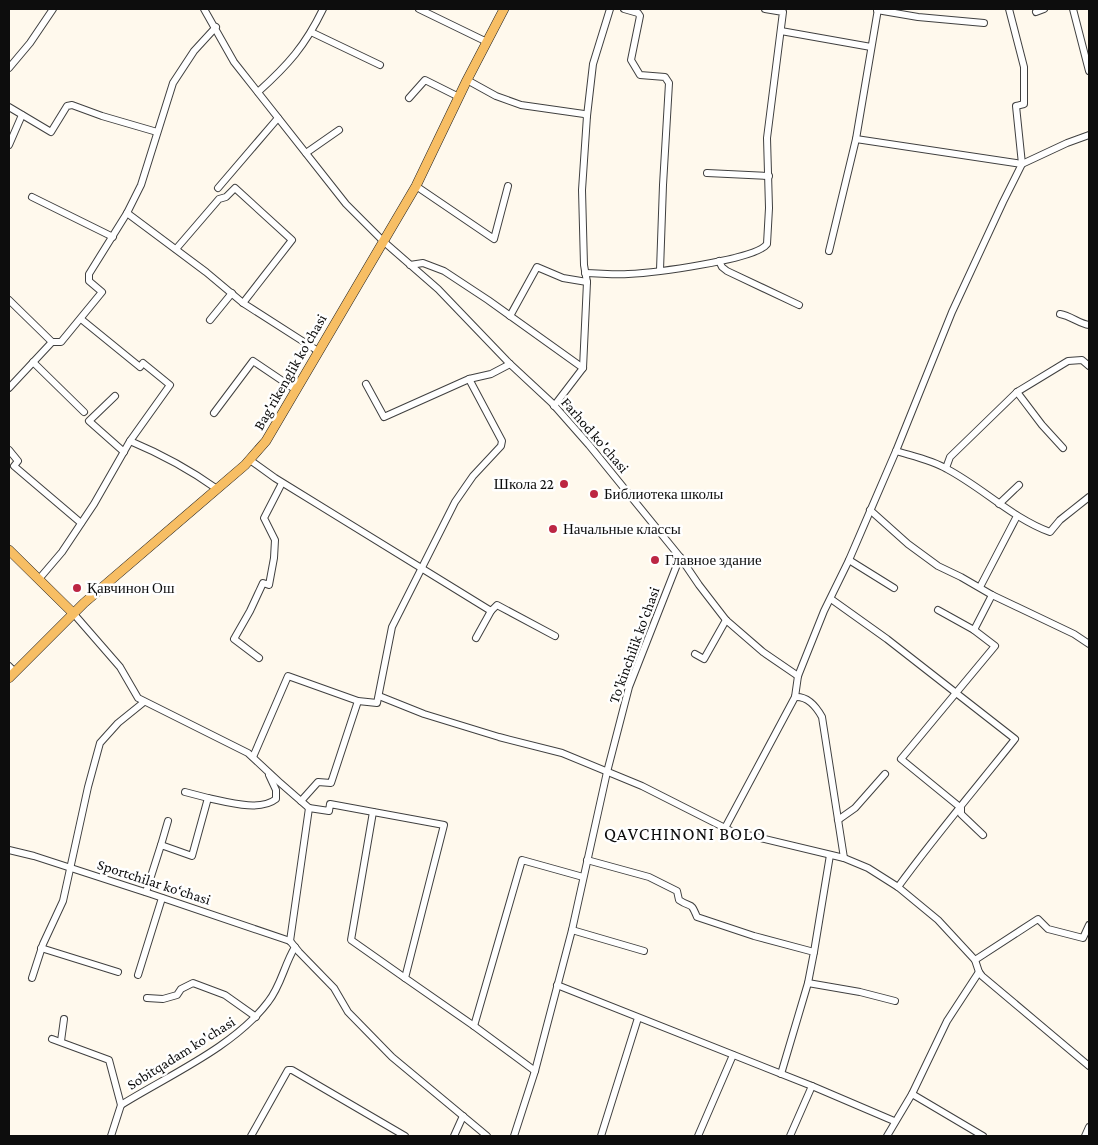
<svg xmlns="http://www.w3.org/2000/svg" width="1098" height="1145" font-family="'Crimson Pro',serif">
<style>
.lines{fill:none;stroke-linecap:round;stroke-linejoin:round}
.minor-casing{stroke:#404040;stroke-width:8}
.major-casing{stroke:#1e1e1e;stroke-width:10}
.minor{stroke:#fff;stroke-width:6}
.major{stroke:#f7be64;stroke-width:9}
.poi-dot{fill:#bc2643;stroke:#fff;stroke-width:2}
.labels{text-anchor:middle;stroke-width:5;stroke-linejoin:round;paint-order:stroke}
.street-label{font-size:15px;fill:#0d0d0d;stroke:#fff}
.poi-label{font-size:15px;fill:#0d0d0d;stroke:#fff;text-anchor:start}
.quarter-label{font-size:18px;letter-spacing:1px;fill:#0d0d0d;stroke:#fff}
</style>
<rect width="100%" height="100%" fill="#fff9ed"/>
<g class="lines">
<defs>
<g id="minor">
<path d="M204,9l30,53 112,142 37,37 55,48 72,75 42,39 37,42 91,112 19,28 27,35 37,32 35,24"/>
<path d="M419,9l68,33"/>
<path d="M624,9l14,4 2,3 -9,44 9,15 25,2 4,6 -6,102 -3,85"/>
<path d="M1073,9l16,62"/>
<path d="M877,10l41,7 66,6"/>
<path d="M1036,12l8,-3"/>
<path d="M781,31l90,16"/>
<path d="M311,32l69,33"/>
<path d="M9,68l21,-25 23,-34"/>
<path d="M467,80l29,16 25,9 63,9 3,2 -5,74 2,75 3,17 -4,86 -29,38"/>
<path d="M258,92c30,-27 47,-46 65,-83"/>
<path d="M409,98l16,-18 34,17"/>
<path d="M9,107l42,25 16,-26 5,-1 30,11 55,16"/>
<path d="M587,116l6,-52 17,-55"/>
<path d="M856,139l166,25 45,-21 22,-8"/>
<path d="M9,145l13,-30"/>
<path d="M306,153l33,-23"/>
<path d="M707,173l62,3"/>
<path d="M416,186l78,53 14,-53"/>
<path d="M218,188l60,-70"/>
<path d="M32,197l81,40"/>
<path d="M127,213l79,59 37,31 75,48"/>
<path d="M176,249l43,-50 7,-2 9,-9 57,52 -49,63"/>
<path d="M829,251l27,-112 22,-130"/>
<path d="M719,261l3,6 5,4 72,34"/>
<path d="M410,265l13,-2 21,8 44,29 95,68"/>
<path d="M585,273c14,0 29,2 43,1 23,-1 128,-14 139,-30l2,-36 -2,-70 16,-126 -18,-3"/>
<path d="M9,300l43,42h9l41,-50 -13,-11v-7l38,-61 14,-28 32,-102 21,-32 22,-24"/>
<path d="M1060,314c11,2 20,10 29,11"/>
<path d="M510,316l27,-49 26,11 24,4"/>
<path d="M210,320l22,-27"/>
<path d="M33,362l51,50"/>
<path d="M366,384l18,33 85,-38 22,-5 19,-10"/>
<path d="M9,388l43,-46"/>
<path d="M1017,392l25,33 21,23"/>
<path d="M115,396l-26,25 35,31"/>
<path d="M214,413l39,-52 43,29"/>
<path d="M130,441c31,13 59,28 87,48"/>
<path d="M9,450l9,11 -4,5 67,57"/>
<path d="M896,451c16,5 36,9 51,18 36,19 65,49 103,63l10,-12 29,-23"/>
<path d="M250,460l25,18 216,133 6,-6 58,31"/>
<path d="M946,468l4,-11 67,-65 51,-31 14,-1 7,6"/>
<path d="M999,504l20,-19"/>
<path d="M870,510l38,34 30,22 23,11 31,18 82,39 15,10"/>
<path d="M849,560l45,28"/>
<path d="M39,579l23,-27 32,-48 36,-63 40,-56 -27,-22 -3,4 -59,-48"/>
<path d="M980,587l37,-71"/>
<path d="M831,599l56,40 128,100c-39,49 -80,97 -117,148"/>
<path d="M938,610l36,20 18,-35"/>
<path d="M73,613l47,54 18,31 110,55 30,28 31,27 20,3 1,-7 114,21 -39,153 69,48 61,45"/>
<path d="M974,630l21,16 -94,113 60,49v6l22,21"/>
<path d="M476,638l15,-27"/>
<path d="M695,654l9,5 22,-39"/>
<path d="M259,658l-25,-19 16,-28 13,-28 6,2 5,-27 1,-18 -11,-22 18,-35"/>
<path d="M9,666l6,6"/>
<path d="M379,696l45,18 75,23 63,16 80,33 89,45 113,27 24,10 30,19 40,33 37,40 4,12 3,4 107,90"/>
<path d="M795,697c13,-1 21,9 27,20l22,141"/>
<path d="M253,757l35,-81 70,25 19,2 15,-76 63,-125 18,-26 28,-30 1,-5 -33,-62"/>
<path d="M185,792l23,6"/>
<path d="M301,801l17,-19 13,1 27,-82"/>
<path d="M373,812l-22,128 54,38"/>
<path d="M838,820l17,-12 30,-34"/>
<path d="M725,828l70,-131 3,-21 26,-65 25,-51 47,-109 56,-139 51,-110 19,-38 -6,-58 8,-2v-37l-15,-58"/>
<path d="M161,845l7,-24"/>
<path d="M9,850l25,6 117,38 139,47"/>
<path d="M587,860l62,17 28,14 2,9c13,9 11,0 18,17l57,19 60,16 -6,31 -27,91"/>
<path d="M146,892l15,-47 31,11 16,-58c19,4 52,14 68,1v-9l-7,-15"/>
<path d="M572,930l72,21"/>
<path d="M290,941l9,11 35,36 14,24 44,45 95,79"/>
<path d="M290,941l19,-133"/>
<path d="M41,948l77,24"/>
<path d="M814,952l16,-97"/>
<path d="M975,960l63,-41 10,10 35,9 6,-13"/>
<path d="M138,975l24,-77"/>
<path d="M32,978l11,-34 20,-43 25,-114 12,-44 18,-20 26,-21"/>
<path d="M808,983l52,9 35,9"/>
<path d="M557,985l255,101 82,35"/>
<path d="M147,998l16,1 14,-4 4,-6 12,-6 32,12 31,22"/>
<path d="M474,1026l48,-166 61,17"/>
<path d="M52,1039l57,21 12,45"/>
<path d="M61,1041l3,-22"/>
<path d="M912,1094l71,42"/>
<path d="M111,1136l10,-31c48,-30 113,-58 147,-103 13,-16 16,-37 27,-55"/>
<path d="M251,1136l37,-66h4l113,66"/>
<path d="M454,1136l9,-20"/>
<path d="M514,1136l21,-65 37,-141 35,-158 22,-85 51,-130"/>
<path d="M601,1136l37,-118"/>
<path d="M698,1136l35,-81"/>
<path d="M790,1136l22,-50"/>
<path d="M887,1136l25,-42 35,-73 32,-49"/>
<path d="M1085,1136l4,-9"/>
</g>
<g id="major">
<path d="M9,550l64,63"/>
<path d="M9,678l75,-75 161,-138 21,-24 150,-255 51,-106 37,-71"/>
</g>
</defs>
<use href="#minor" class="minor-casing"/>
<use href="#major" class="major-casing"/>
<use href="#minor" class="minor"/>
<use href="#major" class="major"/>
</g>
<g class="poi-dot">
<circle cx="564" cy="484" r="5"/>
<circle cx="594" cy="494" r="5"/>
<circle cx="553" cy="529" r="5"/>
<circle cx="655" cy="560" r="5"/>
<circle cx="77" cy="588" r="5"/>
</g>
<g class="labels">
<g class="street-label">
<text transform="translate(290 372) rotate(-60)" y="5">Bag'rikenglik ko'chasi</text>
<text transform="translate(595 435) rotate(49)" y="5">Farhod ko'chasi</text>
<text transform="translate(634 645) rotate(-70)" y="5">To'kinchilik ko'chasi</text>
<text transform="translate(154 882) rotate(18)" y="5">Sportchilar ko‘chasi</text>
<text transform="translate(181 1053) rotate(-32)" y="5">Sobitqadam ko'chasi</text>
</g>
<g class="poi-label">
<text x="554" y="489" text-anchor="end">Школа 22</text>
<text x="604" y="499">Библиотека школы</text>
<text x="563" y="534">Начальные классы</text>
<text x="665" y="565">Главное здание</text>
<text x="87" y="593">Қавчинон Ош</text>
</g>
<g class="quarter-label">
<text x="685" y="840">QAVCHINONI BOLO</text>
</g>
</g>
<rect width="1098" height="1145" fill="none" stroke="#0d0d0d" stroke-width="20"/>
</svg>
